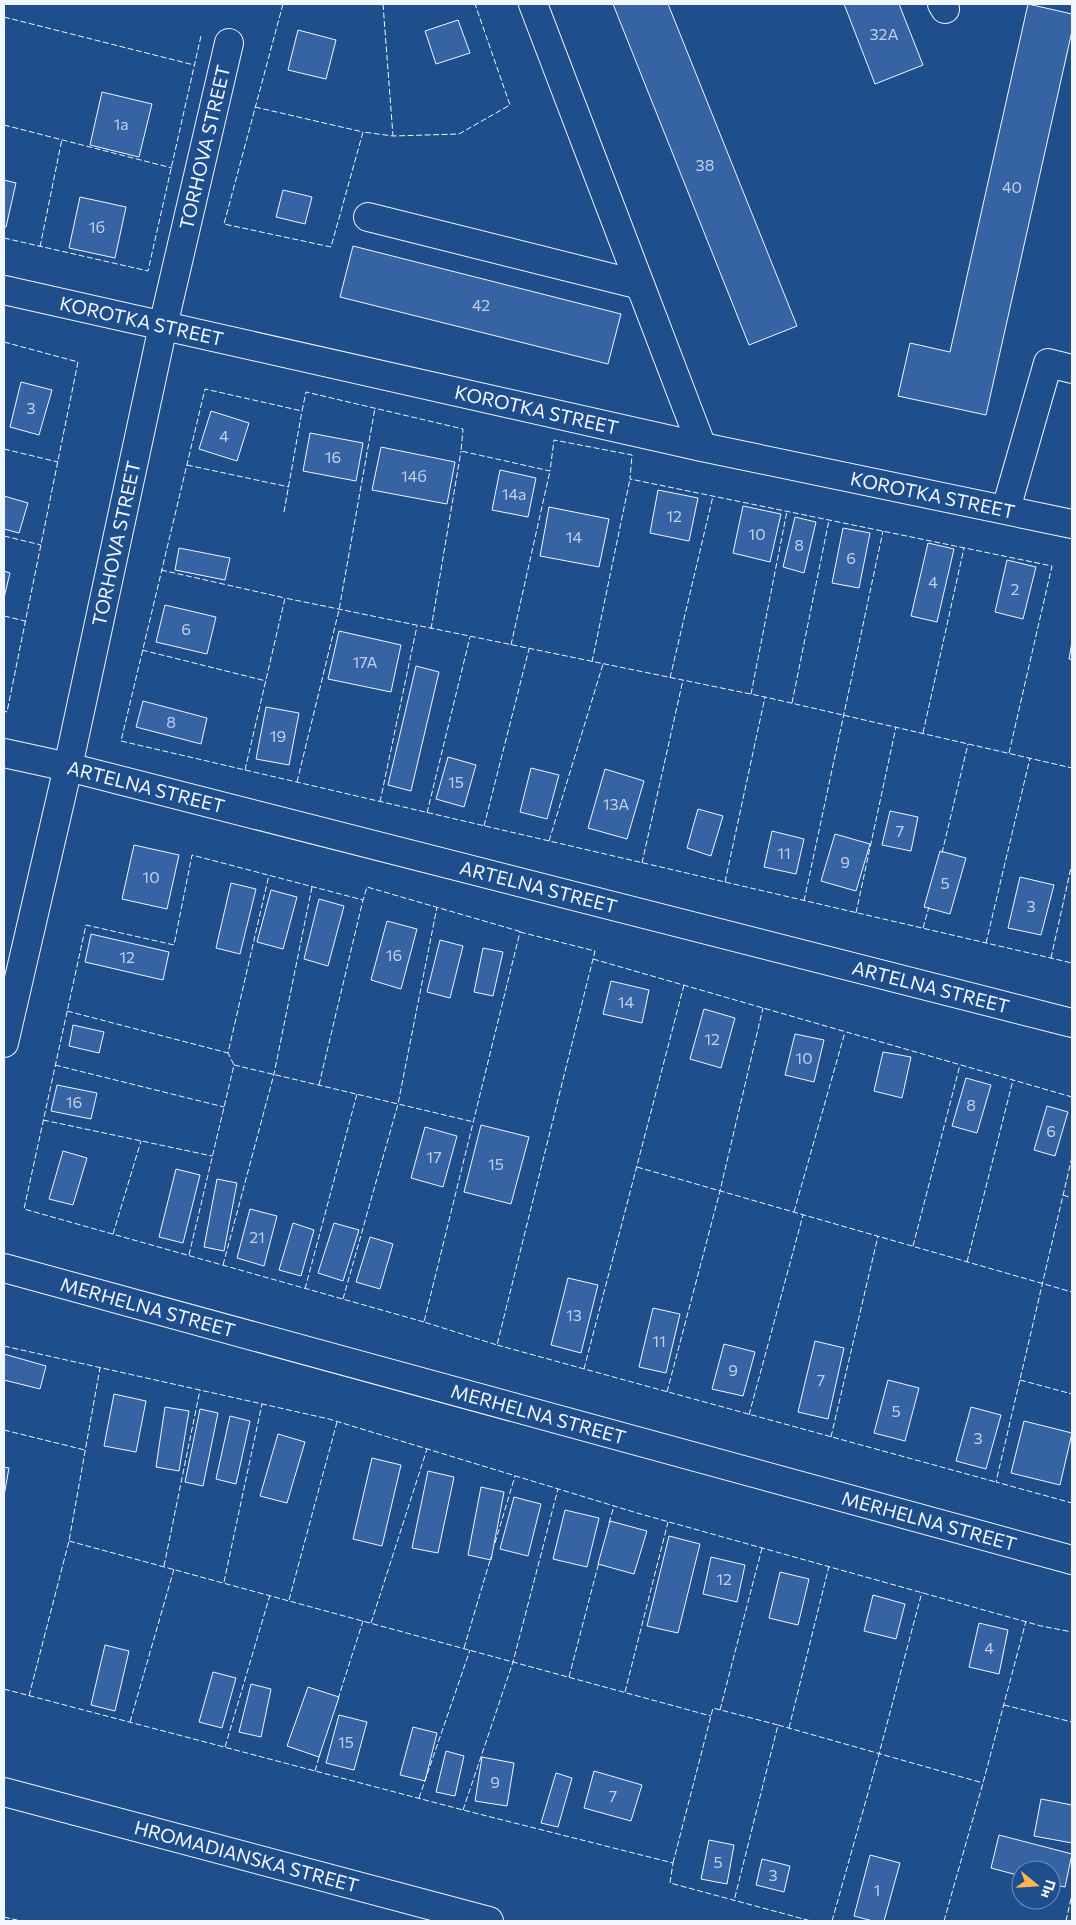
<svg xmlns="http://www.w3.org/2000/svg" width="1076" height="1925" font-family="Commissioner,sans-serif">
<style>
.building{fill:#3563a3;stroke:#f2f6ff}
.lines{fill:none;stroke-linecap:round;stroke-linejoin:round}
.minor-casing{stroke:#f2f6ff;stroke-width:30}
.minor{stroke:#1f4e8c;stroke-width:28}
.fence{stroke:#f2f6ff;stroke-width:1;stroke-dasharray:6 2.5;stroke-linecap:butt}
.labels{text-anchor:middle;stroke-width:4;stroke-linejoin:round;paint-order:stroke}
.number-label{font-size:16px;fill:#c3d1e8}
.street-label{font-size:19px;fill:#f2f6ff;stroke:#1f4e8c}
</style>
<rect width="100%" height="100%" fill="#1f4e8c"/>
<g class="building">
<path d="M613,4h55l129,322 -48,19z"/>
<path d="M844,4h55l24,61 -48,19z"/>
<path d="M1028,4l44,10v17l-86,384 -88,-19 12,-53 40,9z"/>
<path d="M458,20l12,33 -34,11 -11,-33z"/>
<path d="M298,30l38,10 -10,39 -38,-9z"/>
<path d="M102,92l50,12 -13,53 -49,-12z"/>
<path d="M4,180l12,3 -10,44h-2z"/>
<path d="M283,190l29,7 -7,27 -29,-7z"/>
<path d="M80,197l46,10 -11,51 -46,-10z"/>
<path d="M353,246l268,68 -13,50 -268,-67z"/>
<path d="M21,382l31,8 -13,45 -29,-8z"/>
<path d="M211,411l38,12 -12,38 -38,-12z"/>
<path d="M310,433l53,10 -7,38 -53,-10z"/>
<path d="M381,447l74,15 -8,42 -75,-14z"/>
<path d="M500,470l36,8 -8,39 -36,-7z"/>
<path d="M658,490l40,8 -9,43 -39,-8z"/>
<path d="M4,496l24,7 -9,30 -15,-4z"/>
<path d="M743,506l38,8 -11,48 -37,-9z"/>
<path d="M549,507l60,12 -10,48 -59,-11z"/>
<path d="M795,517l21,5 -12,51 -21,-6z"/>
<path d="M843,528l27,5 -11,55 -27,-5z"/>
<path d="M928,543l26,6 -17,73 -26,-6z"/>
<path d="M179,548l51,10 -5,22 -50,-10z"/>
<path d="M1007,560l29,7 -13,52 -28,-7z"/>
<path d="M4,571l6,2 -6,25z"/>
<path d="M165,605l51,12 -9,37 -51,-12z"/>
<path d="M339,631l62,14 -10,47 -63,-13z"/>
<path d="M1072,642v18l-3,-1z"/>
<path d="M416,666l23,6 -28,119 -23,-6z"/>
<path d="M143,701l64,17 -6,26 -65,-17z"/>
<path d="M266,707l33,6 -10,52 -33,-6z"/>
<path d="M448,757l28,8 -12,42 -28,-8z"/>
<path d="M531,768l28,7 -12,44 -27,-7z"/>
<path d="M605,769l39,12 -17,58 -39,-11z"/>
<path d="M698,809l25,7 -12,40 -24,-8z"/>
<path d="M890,811l28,6 -7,34 -29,-6z"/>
<path d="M772,831l32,8 -8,35 -32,-7z"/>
<path d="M835,834l35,10 -14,47 -35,-10z"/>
<path d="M134,845l45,10 -12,54 -45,-10z"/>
<path d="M940,851l26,7 -16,56 -26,-7z"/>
<path d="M1020,877l34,8 -13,50 -33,-7z"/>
<path d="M231,883l25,6 -16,65 -24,-6z"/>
<path d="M271,890l26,7 -14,52 -26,-7z"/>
<path d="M319,899l25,7 -16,60 -24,-7z"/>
<path d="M387,921l30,8 -16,60 -30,-9z"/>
<path d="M91,934l78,18 -6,28 -78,-18z"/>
<path d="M440,940l23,6 -13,52 -23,-6z"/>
<path d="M483,948l20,4 -10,44 -19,-4z"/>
<path d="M611,981l38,9 -7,33 -39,-9z"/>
<path d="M704,1009l31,9 -14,50 -31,-9z"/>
<path d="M73,1025l31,7 -5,21 -30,-7z"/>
<path d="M795,1034l29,6 -10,42 -29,-7z"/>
<path d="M883,1052l28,5 -9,41 -28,-7z"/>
<path d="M966,1078l25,7 -14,48 -25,-7z"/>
<path d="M57,1085l40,8 -6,26 -40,-8z"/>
<path d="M1047,1106l21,6 -13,44 -21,-6z"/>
<path d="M481,1125l48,12 -18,67 -47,-12z"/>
<path d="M425,1127l32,9 -14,51 -32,-9z"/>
<path d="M63,1151l24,7 -14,47 -24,-6z"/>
<path d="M176,1169l24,6 -17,68 -24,-6z"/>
<path d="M217,1179l20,4 -13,68 -20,-4z"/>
<path d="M250,1209l27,7 -13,50 -27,-8z"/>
<path d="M293,1223l21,7 -13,46 -22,-6z"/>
<path d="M334,1223l25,7 -16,51 -25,-8z"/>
<path d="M370,1237l23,7 -13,45 -24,-7z"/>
<path d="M568,1278l30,7 -17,68 -30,-8z"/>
<path d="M653,1308l27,6 -14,59 -27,-6z"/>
<path d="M815,1341l29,7 -16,71 -30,-7z"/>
<path d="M724,1344l31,8 -12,44 -31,-7z"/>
<path d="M4,1354l42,12 -6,23 -36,-9z"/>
<path d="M888,1380l31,8 -14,53 -31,-8z"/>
<path d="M114,1394l32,7 -10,51 -32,-6z"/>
<path d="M165,1407l24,4 -10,60 -23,-4z"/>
<path d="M971,1407l30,8 -15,54 -30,-8z"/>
<path d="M200,1409l18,4 -15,73 -18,-4z"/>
<path d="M230,1416l20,5 -14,63 -20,-5z"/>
<path d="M1024,1421l48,12 -12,52 -49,-12z"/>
<path d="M278,1434l27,8 -18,61 -27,-7z"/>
<path d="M372,1458l29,7 -19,81 -29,-7z"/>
<path d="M4,1467l5,1 -5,28z"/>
<path d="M428,1471l26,6 -16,76 -26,-5z"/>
<path d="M481,1487l23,5 -13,68 -23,-5z"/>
<path d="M514,1497l27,7 -13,52 -28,-7z"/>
<path d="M565,1510l34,8 -12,49 -34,-8z"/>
<path d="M610,1521l37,10 -13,43 -36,-10z"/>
<path d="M669,1536l31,8 -22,89 -31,-7z"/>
<path d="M711,1557l34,8 -8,37 -34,-8z"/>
<path d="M780,1572l29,7 -11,46 -29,-7z"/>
<path d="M873,1595l32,9 -9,35 -32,-8z"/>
<path d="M979,1623l29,7 -9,44 -30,-7z"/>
<path d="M105,1645l24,6 -14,60 -24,-6z"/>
<path d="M213,1672l23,6 -14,50 -23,-6z"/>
<path d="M251,1684l20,5 -10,48 -22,-5z"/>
<path d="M308,1687l31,10 -20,60 -32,-11z"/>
<path d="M339,1715l28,7 -13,48 -28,-7z"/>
<path d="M413,1727l24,6 -12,48 -25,-6z"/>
<path d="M446,1751l18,5 -9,40 -19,-4z"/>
<path d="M482,1757l32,6 -7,43 -32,-5z"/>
<path d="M594,1771l48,14 -11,36 -47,-13z"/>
<path d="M556,1773l16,5 -14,49 -17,-4z"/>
<path d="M1041,1799l31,6v38l-38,-7z"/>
<path d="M999,1835l73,19 -7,33 -14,-3v-14h-30v6l-30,-8z"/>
<path d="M709,1840l25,5 -7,39 -26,-5z"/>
<path d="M870,1855l30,8 -16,58h-11l-19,-5z"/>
<path d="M762,1859l28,7 -6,26 -28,-7z"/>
</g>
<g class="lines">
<defs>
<g id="minor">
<path d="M533,4l169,443"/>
<path d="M942,4l3,5"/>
<path d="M368,217l272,68"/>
<path id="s1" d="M4,290l698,157 370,77"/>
<path d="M1006,509l42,-146 24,6"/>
<path id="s2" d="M4,753l64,14 1004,256"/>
<path id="s3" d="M4,1043l64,-276 95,-441 66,-283"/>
<path id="s4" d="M4,1268l1068,292"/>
<path id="s5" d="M4,1792l485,129"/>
</g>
</defs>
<use href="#minor" class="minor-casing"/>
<use href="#minor" class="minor"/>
<g class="fence">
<path d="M283,4l-59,220 107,23 32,-115 30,4 66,-2 51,-29 -35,-101"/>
<path d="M383,4l10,132"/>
<path d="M4,17l190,48"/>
<path d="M255,107l108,25"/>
<path d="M4,125l168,43"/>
<path d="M4,238l144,33 53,-235"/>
<path d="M40,247l22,-108"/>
<path d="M4,342l74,20 -71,350 -3,-1"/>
<path d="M4,449l54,13"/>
<path d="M187,465l102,22"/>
<path d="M284,512l18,-101"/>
<path d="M4,536l37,9"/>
<path d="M161,570l124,28"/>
<path d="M4,616l21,5"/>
<path d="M431,629l30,-178"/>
<path d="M511,645l39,-174"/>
<path d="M142,650l124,31"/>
<path d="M592,662l38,-183"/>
<path d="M670,678l43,-182"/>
<path d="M751,694l36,-183"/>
<path d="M792,703l37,-183"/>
<path d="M923,733l41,-185"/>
<path d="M1009,753l43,-187 -422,-87 2,-24 -78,-15 -4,31 -89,-20 2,-22 -157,-37 -4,19 -97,-22 -84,352 951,222"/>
<path d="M245,770l40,-172 480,99 307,71"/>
<path d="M297,782l42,-172 36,-202"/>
<path d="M380,802l37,-176"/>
<path d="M427,813l43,-176"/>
<path d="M484,826l45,-177"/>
<path d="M549,841l54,-177"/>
<path d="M942,853l26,-109"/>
<path d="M642,863l41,-183"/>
<path d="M725,882l40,-185"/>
<path d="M804,901l79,-370"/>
<path d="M856,913l40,-186"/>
<path d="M923,928l6,-21"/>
<path d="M520,932l75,19 -98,394 -73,-23z"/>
<path d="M986,943l44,-185"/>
<path d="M1051,958l21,-95"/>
<path d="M593,959l479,138"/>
<path d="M67,1011l161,42"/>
<path d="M55,1065l169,42"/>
<path d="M234,1065l240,57"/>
<path d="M319,1085l44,-185"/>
<path d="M43,1120l169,36"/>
<path d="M1072,1157l-76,325 76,21"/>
<path d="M637,1167l435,125"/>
<path d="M1063,1195l9,3"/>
<path d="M794,1212l51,-180"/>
<path d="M113,1234l28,-93"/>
<path d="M913,1246l47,-181"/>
<path d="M189,1255l45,-190 -6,-12 41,-178"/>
<path d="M967,1262l46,-182"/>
<path d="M223,1265l51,-191 38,-187"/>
<path d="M305,1289l52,-195"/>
<path d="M343,1299l55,-195 39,-197"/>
<path d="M424,1322l-400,-113 62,-284 88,20 18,-90 171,45 4,-13 155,45"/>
<path d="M497,1345l499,137"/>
<path d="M4,1346l325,73 308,94 404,113 31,6"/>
<path d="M584,1369l100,-384"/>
<path d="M1020,1380l52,14"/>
<path d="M667,1392l53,-201 43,-183"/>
<path d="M749,1415l54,-200"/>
<path d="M4,1430l81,20"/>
<path d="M831,1437l47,-201"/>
<path d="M609,1523l5,-17"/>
<path d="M69,1541l642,175"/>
<path d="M495,1543l20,-67"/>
<path d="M164,1566l36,-176"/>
<path d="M224,1582l38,-178"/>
<path d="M289,1600l48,-178"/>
<path d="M371,1623l56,-174"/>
<path d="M464,1648l27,-91"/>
<path d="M569,1677l30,-115"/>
<path d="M4,1689l459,121 210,53 -3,20 141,38"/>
<path d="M625,1692l43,-170"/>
<path d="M29,1696l40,-155 31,-173"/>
<path d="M338,1699l25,-78"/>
<path d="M1004,1705l68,17"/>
<path d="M720,1710l42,-162"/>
<path d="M130,1722l44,-153"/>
<path d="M778,1725l205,58"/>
<path d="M789,1728l40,-162"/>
<path d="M225,1747l45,-152"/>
<path d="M315,1771l5,-17"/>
<path d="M419,1798l51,-148"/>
<path d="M463,1810l50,-148 45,-173"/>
<path d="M673,1863l40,-155 65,17 -44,176"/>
<path d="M4,1917l17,4"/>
<path d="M832,1921l47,-167 43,-162"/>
<path d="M944,1921l39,-138 43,-162"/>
<path d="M1066,1921l6,-27"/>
</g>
</g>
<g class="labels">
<g class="number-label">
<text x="884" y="40">32А</text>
<text x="121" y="130">1а</text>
<text x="705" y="171">38</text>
<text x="1012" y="193">40</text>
<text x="97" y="233">1б</text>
<text x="481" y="311">42</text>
<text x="31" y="414">3</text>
<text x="224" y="442">4</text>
<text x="333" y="463">16</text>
<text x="414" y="482">14б</text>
<text x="514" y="500">14а</text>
<text x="674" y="522">12</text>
<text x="757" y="540">10</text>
<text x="574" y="543">14</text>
<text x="799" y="551">8</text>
<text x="851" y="564">6</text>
<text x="933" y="588">4</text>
<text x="1015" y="595">2</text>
<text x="186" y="635">6</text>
<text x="365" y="668">17А</text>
<text x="171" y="728">8</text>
<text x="278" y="742">19</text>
<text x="456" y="788">15</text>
<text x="616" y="810">13А</text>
<text x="900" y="837">7</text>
<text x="784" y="859">11</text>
<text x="845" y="868">9</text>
<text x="151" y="883">10</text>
<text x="945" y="889">5</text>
<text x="1031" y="912">3</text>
<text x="394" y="961">16</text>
<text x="127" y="963">12</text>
<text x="626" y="1008">14</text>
<text x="712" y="1045">12</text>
<text x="804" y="1064">10</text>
<text x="74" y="1108">16</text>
<text x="971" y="1111">8</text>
<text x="1051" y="1137">6</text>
<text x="434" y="1163">17</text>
<text x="496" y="1170">15</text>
<text x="257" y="1243">21</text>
<text x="574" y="1321">13</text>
<text x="659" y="1347">11</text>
<text x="733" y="1376">9</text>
<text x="821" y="1386">7</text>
<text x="896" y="1417">5</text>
<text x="978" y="1444">3</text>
<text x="724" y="1585">12</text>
<text x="989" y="1654">4</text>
<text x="346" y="1748">15</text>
<text x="495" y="1788">9</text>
<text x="613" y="1802">7</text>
<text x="718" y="1868">5</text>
<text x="773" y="1881">3</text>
<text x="877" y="1896">1</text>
</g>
<g class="street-label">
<text dy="7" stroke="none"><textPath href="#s3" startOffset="918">TORHOVA STREET</textPath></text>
<text dy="7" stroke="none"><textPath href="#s1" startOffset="141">KOROTKA STREET</textPath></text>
<text dy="7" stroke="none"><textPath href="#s1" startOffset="546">KOROTKA STREET</textPath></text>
<text dy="7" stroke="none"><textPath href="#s1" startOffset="951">KOROTKA STREET</textPath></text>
<text dy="7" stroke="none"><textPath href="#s3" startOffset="512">TORHOVA STREET</textPath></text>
<text dy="7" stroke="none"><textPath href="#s2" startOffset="146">ARTELNA STREET</textPath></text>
<text dy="7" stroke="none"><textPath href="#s2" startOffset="551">ARTELNA STREET</textPath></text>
<text dy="7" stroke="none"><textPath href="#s2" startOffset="956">ARTELNA STREET</textPath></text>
<text dy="7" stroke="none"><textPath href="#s4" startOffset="149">MERHELNA STREET</textPath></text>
<text dy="7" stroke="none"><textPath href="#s4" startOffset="554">MERHELNA STREET</textPath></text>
<text dy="7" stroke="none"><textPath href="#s4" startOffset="959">MERHELNA STREET</textPath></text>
<text dy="7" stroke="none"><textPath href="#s5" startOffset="251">HROMADIANSKA STREET</textPath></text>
</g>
</g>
<rect width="1076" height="1925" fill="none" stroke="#f2f6ff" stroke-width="10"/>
<g transform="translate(1036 1885) rotate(108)"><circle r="24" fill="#1f4e8c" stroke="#7391ba"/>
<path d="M0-4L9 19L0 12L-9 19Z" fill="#ffb74d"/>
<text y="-8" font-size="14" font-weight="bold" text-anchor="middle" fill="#f2f6ff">Пн</text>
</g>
</svg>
